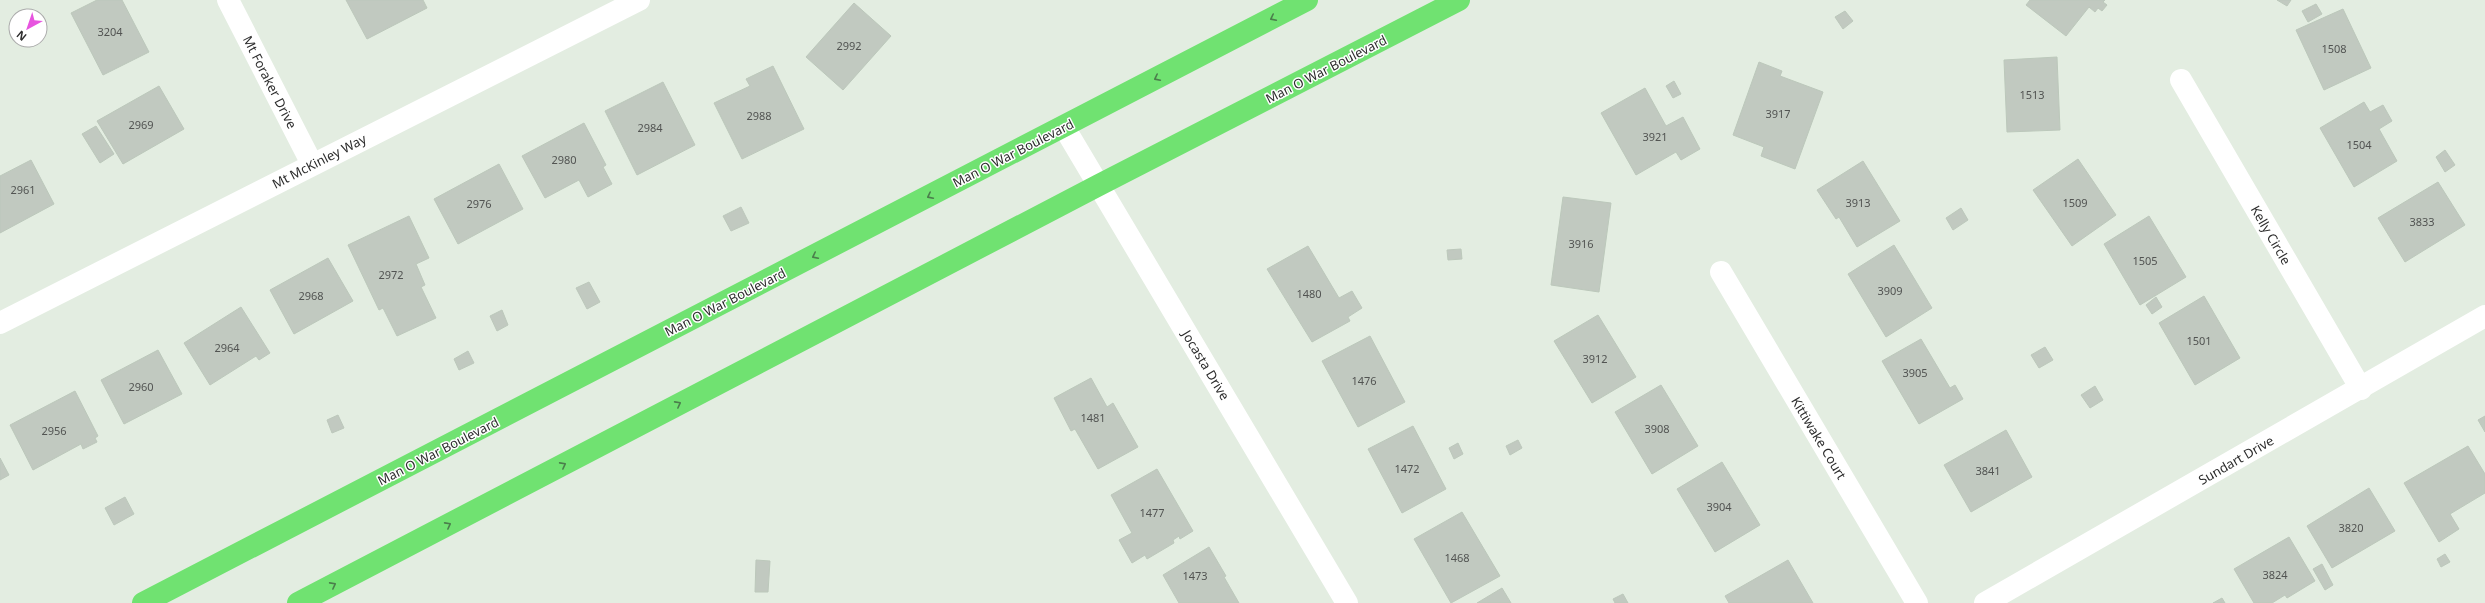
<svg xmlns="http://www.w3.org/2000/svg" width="2485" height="603" font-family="'Noto Sans',sans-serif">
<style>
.building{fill:#c1c9c0;stroke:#bcc8bb}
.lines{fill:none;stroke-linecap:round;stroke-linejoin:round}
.minor{stroke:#fff;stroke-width:22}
.major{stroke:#70e271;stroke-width:22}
.oneway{stroke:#4b7e4c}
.labels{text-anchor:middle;stroke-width:3;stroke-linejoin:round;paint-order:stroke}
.number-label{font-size:11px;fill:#525452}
.street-label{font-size:13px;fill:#2d2d2d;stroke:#fff}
</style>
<rect width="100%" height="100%" fill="#e3ede1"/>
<g class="building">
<path d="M97,0h25l27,52 -46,23 -32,-62z"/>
<path d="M346,0h77l4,8 -60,31z"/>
<path d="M2030,0h75l-2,2 4,3 -5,6 -4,-3 -3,4 -6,-5 -23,29 -40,-31z"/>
<path d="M2277,0h14l-4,6z"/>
<path d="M854,3l37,33 -48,54 -37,-33z"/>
<path d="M2316,4l6,10 -14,8 -6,-11z"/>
<path d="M2343,9l28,59 -47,22 -28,-60z"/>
<path d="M1845,11l8,10 -10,8 -8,-12z"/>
<path d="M2057,57l3,73 -53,2 -3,-72z"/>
<path d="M1759,62l23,9 -2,5 43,16 -28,77 -34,-13 3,-9 -31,-12z"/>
<path d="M773,66l31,63 -62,30 -28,-56 36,-17 -4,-7z"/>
<path d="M1674,81l7,13 -8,4 -7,-12z"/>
<path d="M663,82l32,63 -58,30 -32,-64z"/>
<path d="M159,86l25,43 -61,35 -26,-43z"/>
<path d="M1645,88l21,38 17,-9 17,32 -19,11 -5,-8 -40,23 -35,-62z"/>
<path d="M2364,102l6,10 13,-7 9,16 -13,8 18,32 -43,26 -34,-59z"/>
<path d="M584,123l22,42 -3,2 9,17 -24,13 -9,-17 -34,18 -23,-42z"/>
<path d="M96,126l18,28 -14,9 -18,-29z"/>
<path d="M2445,150l10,15 -10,7 -9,-15z"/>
<path d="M2078,159l38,56 -44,31 -39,-56z"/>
<path d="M31,160l23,44 -54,29v-57z"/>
<path d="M1863,161l37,60 -43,26 -18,-30 -3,2 -19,-29z"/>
<path d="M499,164l24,45 -65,35 -24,-45z"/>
<path d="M2438,182l27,43 -60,37 -27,-44z"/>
<path d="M1563,197l48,6 -12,89 -48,-7z"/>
<path d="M741,207l8,16 -18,8 -8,-15z"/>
<path d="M1961,208l7,12 -15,10 -7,-12z"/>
<path d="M409,216l20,42 -13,6 9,21 -4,2 15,31 -39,18 -14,-28 -4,2 -31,-65z"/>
<path d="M2149,216l37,61 -46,28 -36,-61z"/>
<path d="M1894,245l38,63 -46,29 -38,-63z"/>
<path d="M1308,246l31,52 13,-7 10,17 -14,9 2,4 -38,21 -45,-73z"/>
<path d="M1461,249l1,10 -14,1 -1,-10z"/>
<path d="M328,258l25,43 -59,33 -24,-44z"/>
<path d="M589,282l11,20 -13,7 -11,-21z"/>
<path d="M2204,296l36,62 -45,27 -36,-62z"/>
<path d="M2156,297l6,10 -10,7 -6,-9z"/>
<path d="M241,307l29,46 -11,7 -3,-4 -46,29 -26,-42z"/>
<path d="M502,310l6,15 -11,6 -7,-15z"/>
<path d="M1598,315l38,62 -44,26 -38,-62z"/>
<path d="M1370,336l35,66 -47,25 -36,-66z"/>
<path d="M1921,339l29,49 5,-3 8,14 -44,25 -37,-63z"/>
<path d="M2045,347l8,13 -14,8 -8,-13z"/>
<path d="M158,350l24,44 -58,30 -23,-44z"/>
<path d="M468,351l6,12 -15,7 -5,-11z"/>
<path d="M1091,378l16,29 6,-4 25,44 -40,22 -23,-40 -4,2 -17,-33z"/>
<path d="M1661,385l37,61 -46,28 -37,-62z"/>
<path d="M2095,386l8,14 -13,8 -9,-13z"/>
<path d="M75,391l23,45 -3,2 2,4 -14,7 -2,-5 -48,26 -23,-45z"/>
<path d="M338,415l6,13 -12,5 -5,-13z"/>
<path d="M2485,416v16l-7,-12z"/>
<path d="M1413,426l33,63 -44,24 -34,-64z"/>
<path d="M2006,430l26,47 -61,35 -27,-47z"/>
<path d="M1518,440l4,8 -12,7 -4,-9z"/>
<path d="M1458,443l5,11 -9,5 -5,-11z"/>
<path d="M2468,446l17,28v19l-35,21 9,15 -20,13 -35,-59z"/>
<path d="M0,458l9,17 -9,5z"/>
<path d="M1722,462l38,63 -45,27 -38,-63z"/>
<path d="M1157,469l36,62 -13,8 -1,-3 -6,4 1,3 -27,16 -2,-4 -13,8 -13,-23 13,-7 -21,-38z"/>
<path d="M2369,488l26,43 -63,37 -25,-42z"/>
<path d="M125,497l9,17 -20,11 -9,-17z"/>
<path d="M1462,512l38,64 -49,27 -37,-64z"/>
<path d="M2289,537l26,44 -28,17 -2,-3 -13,8h-18l-20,-34z"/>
<path d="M1209,547l17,29 -2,1 15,26h-60l-16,-28z"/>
<path d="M2445,554l5,8 -9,5 -4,-8z"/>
<path d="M756,560l14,1 -2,31h-13z"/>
<path d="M1788,560l25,43h-84l-4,-7z"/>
<path d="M2322,564l11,21 -8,5 -12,-21z"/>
<path d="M1502,588l9,15h-34z"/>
<path d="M1623,594l5,9h-13l-2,-4z"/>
<path d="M2222,598l3,5h-12z"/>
</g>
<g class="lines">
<g class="minor">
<path d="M228,0l84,164"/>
<path d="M2181,80l180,309"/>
<path d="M1064,127l283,476"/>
<path d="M1721,272l196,331"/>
<path d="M0,323l639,-323"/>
<path d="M1985,603l500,-287"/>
</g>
<g class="major">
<path d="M143,603l1164,-603"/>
<path d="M298,603l801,-418 360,-185"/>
</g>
</g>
<defs><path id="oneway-chevron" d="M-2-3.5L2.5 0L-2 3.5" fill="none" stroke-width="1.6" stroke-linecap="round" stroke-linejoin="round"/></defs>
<g class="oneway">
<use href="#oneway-chevron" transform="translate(1273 18) rotate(153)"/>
<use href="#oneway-chevron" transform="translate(1157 78) rotate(153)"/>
<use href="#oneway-chevron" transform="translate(930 196) rotate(153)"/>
<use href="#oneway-chevron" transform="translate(815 256) rotate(153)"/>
<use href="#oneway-chevron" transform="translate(678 404) rotate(-28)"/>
<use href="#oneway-chevron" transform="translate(563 465) rotate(-28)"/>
<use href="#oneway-chevron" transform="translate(448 525) rotate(-28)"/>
<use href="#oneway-chevron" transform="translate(333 585) rotate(-28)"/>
</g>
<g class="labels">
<g class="number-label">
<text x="110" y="36">3204</text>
<text x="849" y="50">2992</text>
<text x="2334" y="53">1508</text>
<text x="2032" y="99">1513</text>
<text x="1778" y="118">3917</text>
<text x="759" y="120">2988</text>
<text x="141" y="129">2969</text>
<text x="650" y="132">2984</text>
<text x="1655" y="141">3921</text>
<text x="2359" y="149">1504</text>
<text x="564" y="164">2980</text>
<text x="23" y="194">2961</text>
<text x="1858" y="207">3913</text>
<text x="2075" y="207">1509</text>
<text x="479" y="208">2976</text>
<text x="2422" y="226">3833</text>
<text x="1581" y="248">3916</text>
<text x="2145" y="265">1505</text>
<text x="391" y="279">2972</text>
<text x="1890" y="295">3909</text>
<text x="1309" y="298">1480</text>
<text x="311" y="300">2968</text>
<text x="2199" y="345">1501</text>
<text x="227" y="352">2964</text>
<text x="1595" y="363">3912</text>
<text x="1915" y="377">3905</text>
<text x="1364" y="385">1476</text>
<text x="141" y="391">2960</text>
<text x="1093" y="422">1481</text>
<text x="1657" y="433">3908</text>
<text x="54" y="435">2956</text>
<text x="1407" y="473">1472</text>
<text x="1988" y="475">3841</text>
<text x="1719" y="511">3904</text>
<text x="1152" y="517">1477</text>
<text x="2351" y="532">3820</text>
<text x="1457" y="562">1468</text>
<text x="2275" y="579">3824</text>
<text x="1195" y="580">1473</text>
</g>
<g class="street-label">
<text transform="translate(1326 69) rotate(-27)" y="5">Man O War Boulevard</text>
<text transform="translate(270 82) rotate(63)" y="5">Mt Foraker Drive</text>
<text transform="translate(1013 153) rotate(-27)" y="5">Man O War Boulevard</text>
<text transform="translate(319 161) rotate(-27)" y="5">Mt McKinley Way</text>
<text transform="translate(2271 235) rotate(60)" y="5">Kelly Circle</text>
<text transform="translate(725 302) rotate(-27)" y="5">Man O War Boulevard</text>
<text transform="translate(1206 365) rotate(59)" y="5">Jocasta Drive</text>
<text transform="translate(1819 438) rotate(59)" y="5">Kittiwake Court</text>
<text transform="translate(438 451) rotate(-27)" y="5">Man O War Boulevard</text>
<text transform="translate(2236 460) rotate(-30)" y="5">Sundart Drive</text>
</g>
</g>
<g transform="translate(28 28) rotate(220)"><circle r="19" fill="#ffffff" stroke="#ababab"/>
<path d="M0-3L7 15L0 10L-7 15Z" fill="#e754df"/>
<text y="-6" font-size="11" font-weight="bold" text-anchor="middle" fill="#2d2d2d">N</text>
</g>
</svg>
